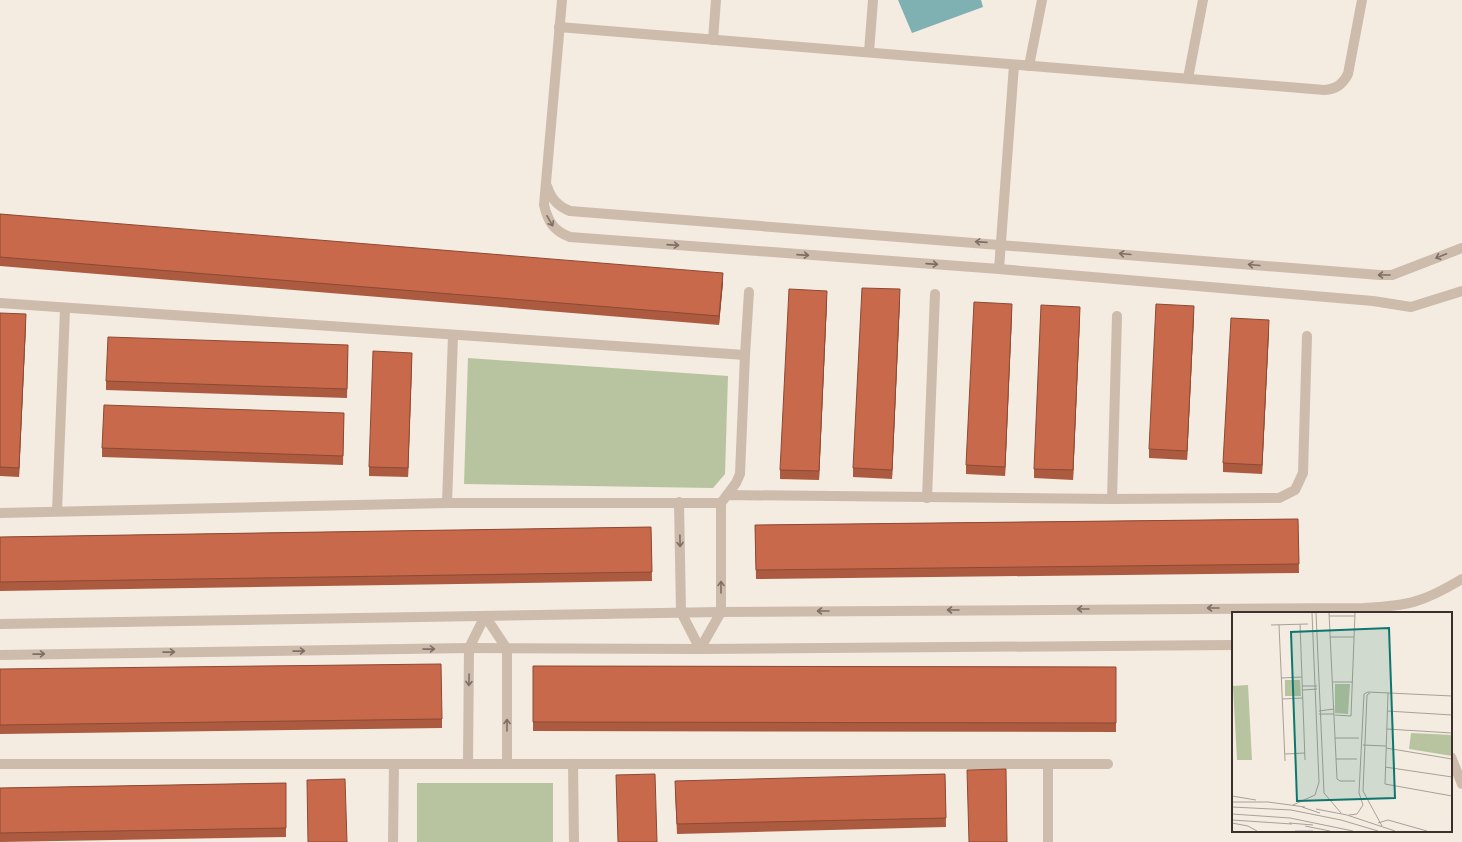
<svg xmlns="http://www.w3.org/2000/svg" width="1462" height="842" font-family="Mulish,sans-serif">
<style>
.green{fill:#b8c4a0}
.water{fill:#7fb0b2}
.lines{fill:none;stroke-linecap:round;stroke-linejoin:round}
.street{stroke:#cdbbac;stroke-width:10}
.wall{fill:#ac5a40}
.shaded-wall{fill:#8c4a34}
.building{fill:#c8694b;stroke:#8c4a34}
.oneway{stroke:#7d6f65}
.inset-road{fill:none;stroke:#aaa098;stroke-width:1}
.view{fill:#0f766e;fill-opacity:0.15;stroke:#0f766e;stroke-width:2}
.inset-edge{fill:none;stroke:#3b302b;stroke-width:2}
</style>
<rect width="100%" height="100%" fill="#f4ebe1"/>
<g class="green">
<path d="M468,358l260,18 -3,98 -12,14 -249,-4z"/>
<rect x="417" y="783" width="136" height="59"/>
</g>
<path class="water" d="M898,0h83l2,7 -71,26z"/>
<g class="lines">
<g class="street">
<path d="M562,0l-18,205c4,17 10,26 26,32l429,32 374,32 38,6 51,-16"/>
<path d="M559,27l765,63c12,-1 18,-5 24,-16l14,-74"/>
<path d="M713,40l3,-40"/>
<path d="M869,52l4,-52"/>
<path d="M1029,66l13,-66"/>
<path d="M1188,78l15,-78"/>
<path d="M547,186c4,12 10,20 23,25l810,64h12l70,-27"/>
<path d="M999,269l15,-204"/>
<path d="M0,303l745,52 -5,119 -4,9 -9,12"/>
<path d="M745,355l4,-63"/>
<path d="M927,498l8,-204"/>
<path d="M1112,499l5,-183"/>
<path d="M679,502l2,110 19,37"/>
<path d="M447,503l6,-167"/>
<path d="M57,511l8,-202"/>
<path d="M0,513l447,-10h274l6,-8 385,4 167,-1 16,-8 8,-17 4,-137"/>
<path d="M485,616l22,33v115"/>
<path d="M0,624l721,-12 643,-4c44,-2 60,-6 98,-29"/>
<path d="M700,649l21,-37v-109"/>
<path d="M0,655l469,-7 231,1 533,-4"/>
<path d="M1451,757l11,27"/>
<path d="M0,764h1108"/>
<path d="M468,764l1,-116 16,-32"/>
<path d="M573,764l1,78"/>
<path d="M1048,764v78"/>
<path d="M393,842l1,-78"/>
</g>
</g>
<g class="wall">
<path d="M0,214l723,68 -4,43 -719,-59z"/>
<path d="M900,298l-8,181 -39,-2v-9z"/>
<path d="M827,300l-8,180 -39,-1v-9z"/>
<path d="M0,313l26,10 -7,154 -19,-1z"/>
<path d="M1012,313l-7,163 -39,-2v-9z"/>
<path d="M1194,315l-7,145 -38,-2v-9z"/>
<path d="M1080,316l-7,164 -39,-2v-9z"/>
<path d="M1269,329l-7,145 -39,-2v-9z"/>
<path d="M348,354l-1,44 -241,-8v-9z"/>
<path d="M412,362l-4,115 -39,-1v-9z"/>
<path d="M344,413l-1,52 -241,-8v-9z"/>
<path d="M1298,519l1,54 -543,6 -1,-54z"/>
<path d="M651,527l1,54 -652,10v-54z"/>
<path d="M533,666l583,1v65l-583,-1z"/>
<path d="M0,669l442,50v9l-442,6z"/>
<path d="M945,774l1,53 -269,7 -2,-44z"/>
<path d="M286,783v54l-286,5v-54z"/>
</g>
<g class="shaded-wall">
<path d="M723,273v9l-4,43v-9z"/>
<path d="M900,289v9l-8,181v-9z"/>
<path d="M827,291v9l-8,180v-9z"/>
<path d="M1012,304v9l-7,163v-9z"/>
<path d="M1194,306v9l-7,145v-9z"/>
<path d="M1080,307v9l-7,164v-10z"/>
<path d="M26,314v9l-7,154v-9z"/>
<path d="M1269,320v9l-7,145v-9z"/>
<path d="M412,353v9l-4,115v-9z"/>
</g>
<g class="building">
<path d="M0,214l723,59 -4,43 -719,-59z"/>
<path d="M862,288l38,1 -8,181 -39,-2z"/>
<path d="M789,289l38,2 -8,180 -39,-1z"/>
<path d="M974,302l38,2 -7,163 -39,-2z"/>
<path d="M1156,304l38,2 -7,145 -38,-2z"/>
<path d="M1041,305l39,2 -7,163 -39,-1z"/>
<path d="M0,313l26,1 -7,154 -19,-1z"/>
<path d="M1231,318l38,2 -7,145 -39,-2z"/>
<path d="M108,337l240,8 -1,44 -241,-8z"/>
<path d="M373,351l39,2 -4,115 -39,-1z"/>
<path d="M104,405l240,8 -1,43 -241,-8z"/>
<path d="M1298,519l1,45 -543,6 -1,-45z"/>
<path d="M651,527l1,45 -652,10v-45z"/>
<path d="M441,664l1,55 -442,6v-56z"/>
<path d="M533,666l583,1v56l-583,-1z"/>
<path d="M1006,769l1,73h-38l-2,-72z"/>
<path d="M655,774l2,68h-39l-2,-67z"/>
<path d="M945,774l1,44 -269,6 -2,-43z"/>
<path d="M345,779l2,63h-39l-1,-62z"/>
<path d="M286,783v45l-286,5v-45z"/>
</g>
<defs><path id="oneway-shaft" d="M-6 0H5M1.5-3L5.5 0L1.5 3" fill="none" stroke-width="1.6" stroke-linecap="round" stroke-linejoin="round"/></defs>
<g class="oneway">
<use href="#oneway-shaft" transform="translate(550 221) rotate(60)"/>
<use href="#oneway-shaft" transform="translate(981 242) rotate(-176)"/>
<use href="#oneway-shaft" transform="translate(673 245) rotate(4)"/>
<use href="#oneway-shaft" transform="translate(1125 254) rotate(-175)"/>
<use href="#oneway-shaft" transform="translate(803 255) rotate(4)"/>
<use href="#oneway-shaft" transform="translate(1441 256) rotate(158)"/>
<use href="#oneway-shaft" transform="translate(932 264) rotate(4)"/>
<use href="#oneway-shaft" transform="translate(1254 265) rotate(-175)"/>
<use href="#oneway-shaft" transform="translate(1384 275) rotate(180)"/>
<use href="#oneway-shaft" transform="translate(680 541) rotate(89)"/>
<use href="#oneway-shaft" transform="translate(721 587) rotate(-90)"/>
<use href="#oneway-shaft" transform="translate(1213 608) rotate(180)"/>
<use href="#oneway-shaft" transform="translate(1083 609) rotate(180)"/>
<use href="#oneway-shaft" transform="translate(953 610) rotate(180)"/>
<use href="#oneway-shaft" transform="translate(823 611) rotate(180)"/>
<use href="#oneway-shaft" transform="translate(429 649) rotate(-1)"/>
<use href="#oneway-shaft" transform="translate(299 651) rotate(-1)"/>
<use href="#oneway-shaft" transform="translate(169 652) rotate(-1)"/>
<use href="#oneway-shaft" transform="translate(39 654) rotate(-1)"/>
<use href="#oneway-shaft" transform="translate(469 680) rotate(91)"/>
<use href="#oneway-shaft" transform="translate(507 725) rotate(-90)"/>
</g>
<g transform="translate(1232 612)">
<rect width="220" height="220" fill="#f4ebe1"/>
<path d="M53,68h15l1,16h-16zM103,72h15l-2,30 -13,-1zM16,73l4,75h-15l-4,-74zM179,121l41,2v21l-43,-7z" fill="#b8c4a0"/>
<path class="inset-road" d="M84,1l8,180 17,20M97,1l8,166 3,2h15M97,4h26M68,12l5,136M39,13l37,-1M47,13l6,136M98,25h24M49,66l21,-1M101,70h19M70,74h15M71,78l14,-1M138,81l-3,2 -4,96 19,35M156,81l-3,91 67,12M50,87l21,-1M87,99l15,-2M155,99l65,4M87,102h15M103,103l16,1 4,-103M155,117l65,4M103,126h24M131,133l23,1M154,136l66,11M53,142l20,-1M104,147h21M153,155l67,10M0,184l24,4M0,190h36l37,5M61,193l22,-10 4,-13 -7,-169M0,195l59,3 50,10 37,11M70,195l18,6M84,197l31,6 48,16M0,202l58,4 63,13M117,203l8,-1 6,-9 -4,-12 5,-99 4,-2 84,4M0,208l60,4M0,211l16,3 9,5M57,211l24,2M146,211l10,-3 39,11M73,214l25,5M63,219h18"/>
<path class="view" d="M157,16l6,170 -98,3 -6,-169z"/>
<rect width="220" height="220" class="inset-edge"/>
</g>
</svg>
